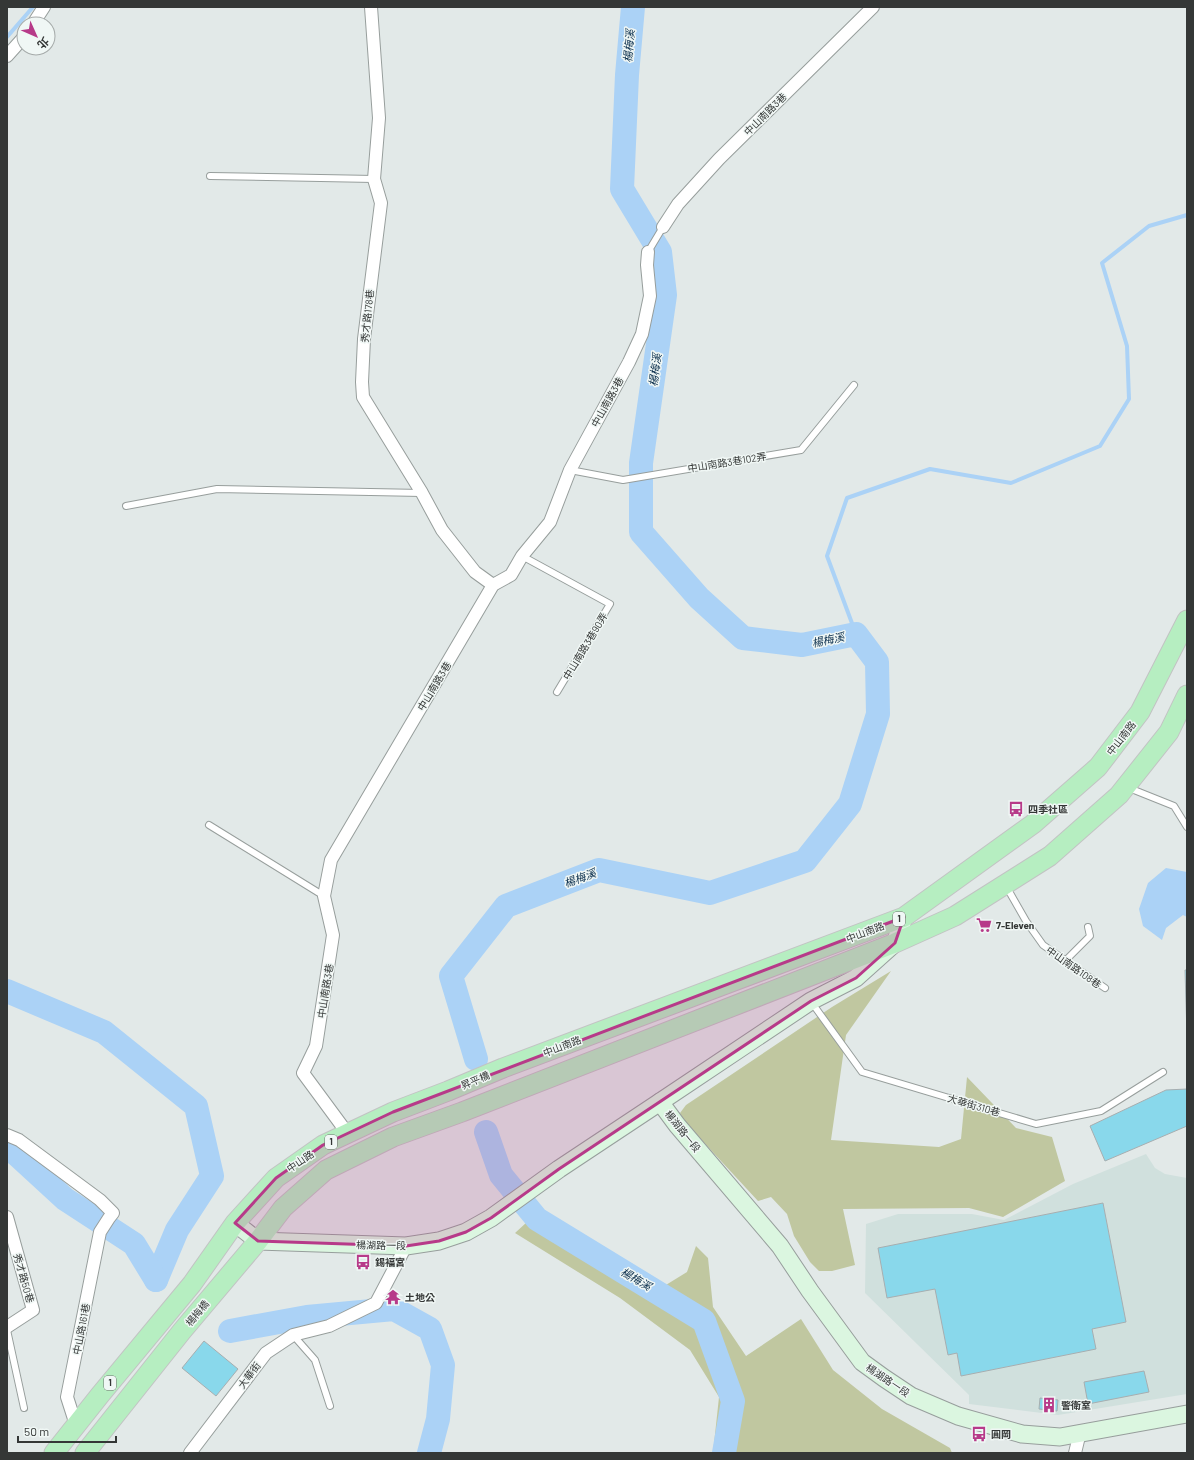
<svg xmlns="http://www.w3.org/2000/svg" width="1194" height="1460" font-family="Barlow,'Noto Sans TC',sans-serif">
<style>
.built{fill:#d0e0dd}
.green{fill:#c0c7a0}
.water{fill:#abd2f6}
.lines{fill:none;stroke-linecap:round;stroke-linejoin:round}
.stream{stroke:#abd2f6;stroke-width:4}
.river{stroke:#abd2f6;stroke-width:24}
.building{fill:#89d8eb;stroke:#a7aeb0}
.lane-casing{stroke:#979e9c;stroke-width:8}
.street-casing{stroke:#979e9c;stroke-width:14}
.secondary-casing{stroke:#979e9c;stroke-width:19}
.primary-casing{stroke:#c2c3c3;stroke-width:21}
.lane{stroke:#fff;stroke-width:6}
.street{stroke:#fff;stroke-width:12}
.secondary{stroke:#dbf6e0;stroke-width:17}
.primary{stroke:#b6eec1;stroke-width:19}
.marked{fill:#b73a89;fill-opacity:0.2;stroke:#b73a89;stroke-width:3;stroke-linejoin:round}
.labels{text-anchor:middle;stroke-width:3;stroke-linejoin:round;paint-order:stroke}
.shield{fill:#f0f7f5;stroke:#6c716f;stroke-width:1}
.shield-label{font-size:9px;font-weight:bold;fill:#343736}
.street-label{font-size:10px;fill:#343736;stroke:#f0f7f5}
.poi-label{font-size:10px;font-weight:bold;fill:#343736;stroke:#f0f7f5;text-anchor:start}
.water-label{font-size:11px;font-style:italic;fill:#0b2f4d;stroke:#f0f7f5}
</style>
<rect width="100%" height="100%" fill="#e2e9e8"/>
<path class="built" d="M1146,1154l9,14 10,6 22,4v216l-129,21 -89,-11v-9l-104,-102 1,-69 32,-10h74l32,6 69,-36z"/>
<g class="green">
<path d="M891,971l-45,64 -15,105 108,7 22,-8 6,-62 49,51 36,9 13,44 -62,36 -34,-9 -126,1 12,56 -23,6h-13l-9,-9 -16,-26 -7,-22 -16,-17 -13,4 -74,-80 -4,-8 6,-8 146,-98z"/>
<path d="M527,1222l121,74 39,-24 9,-26 12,12 5,49 33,49 55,-37 32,51 49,39 68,39 2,5h-239l6,-56 -29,-47 -70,-52 -105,-65z"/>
</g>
<path class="water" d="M1166,868l21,4v45l-4,-2 -17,13 -4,12 -19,-14 -4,-17 9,-26z"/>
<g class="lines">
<g class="stream">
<path d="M7,37l26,-30"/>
<path d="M856,634l-29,-78 20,-58 83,-29 81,14 89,-37 29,-47 -2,-53 -25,-83 47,-37 38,-11"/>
</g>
<g class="river">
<path d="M7,991l97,41 92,74 16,70 -35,54 -21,50"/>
<path d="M476,1059l-25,-83 55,-70 93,-36 111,23 95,-32 45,-57 28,-90 -1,-52 -21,-28 -54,11 -59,-7 -44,-40 -58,-66v-69l24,-168 -5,-43 -38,-63 5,-114 6,-68"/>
<path d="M486,1132l15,43 36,44 167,102 29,80 -9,52"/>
<path d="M7,1148l9,6 49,45 69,45 22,36"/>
<path d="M230,1331l77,-14 87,-8 36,20 13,36 -5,54 -9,34"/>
</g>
</g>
<g class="building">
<path d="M1185,970h2v65z"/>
<path d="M1187,1089v37l-82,35 -15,-35 76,-36z"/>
<path d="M1103,1203l23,119 -34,7 4,20 -135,27 -4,-23 -9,2 -13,-66 -48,9 -9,-50z"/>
<path d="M204,1341l34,28 -22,27 -34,-28z"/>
<path d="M1144,1371l5,21 -61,12 -4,-22z"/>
<path d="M1040,1398l18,2 -1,11 -18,-2z"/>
</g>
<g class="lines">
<defs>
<g id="lane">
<path d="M210,176l164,3"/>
<path d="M648,252l15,-25"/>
<path d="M570,470l53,10 178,-30 53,-65"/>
<path d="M126,506l91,-17 205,4"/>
<path d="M522,556l88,48 -53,88"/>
<path d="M1129,788l45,18 13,21"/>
<path d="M209,825l115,71"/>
<path d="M1006,886l20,35 17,24 62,43"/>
<path d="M1065,961l25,-25 -2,-9"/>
<path d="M812,1003l50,69 174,52 65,-13 62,-39"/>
<path d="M7,1330l17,78"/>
<path d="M293,1335l22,25 15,46"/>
</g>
<g id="street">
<path d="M371,7l8,111 -5,61 7,24 -17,136 -2,43 1,15 59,96 20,37 33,42 18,13"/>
<path d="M33,24l11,-17"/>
<path d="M7,56l17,-19"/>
<path d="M663,227l15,-23 41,-45 154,-152"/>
<path d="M348,1134l-45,-61 13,-27 17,-111 -9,-39 7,-36 162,-275 18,-10 11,-19 28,-34 20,-52 59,-108 13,-28 8,-38 -3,-31 1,-13"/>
<path d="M7,1135l12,5 81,60 13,13 -4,5 -9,14 -33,165 9,28"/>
<path d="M7,1217l26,93 -26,17"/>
<path d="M190,1453l76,-100 27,-18 36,-9 47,-23 30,-57"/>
<path d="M1075,1453l5,-21"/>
</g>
<g id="secondary">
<path d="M660,1102l151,-101 45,-23 39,-35 9,-26"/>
<path d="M235,1223l23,18 148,5 33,-5 27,-9 25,-14 68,-49 101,-67 17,23 103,121 30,45 52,71 22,16 27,18 47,20 64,18 38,3 127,-23"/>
</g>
<g id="primary">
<path d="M54,1453l46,-58 92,-111 43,-61 41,-45 47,-33 70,-33 55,-21 55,-23 401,-151 129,-93 65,-57 42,-55 47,-92"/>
<path d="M85,1453l97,-122 76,-90 25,-33 43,-38 67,-33 69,-25 433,-169 60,-27 95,-60 69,-61 50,-63 18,-37"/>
</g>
</defs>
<use href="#lane" class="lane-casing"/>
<use href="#street" class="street-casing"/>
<use href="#secondary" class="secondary-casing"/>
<use href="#primary" class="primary-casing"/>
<use href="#lane" class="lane"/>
<use href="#street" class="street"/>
<use href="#secondary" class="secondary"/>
<use href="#primary" class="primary"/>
</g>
<path class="marked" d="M904,917l-9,26 -39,35 -45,23 -252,168 -68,49 -25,14 -27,9 -33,5 -148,-5 -23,-18 41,-45 47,-33 70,-33z"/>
<defs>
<symbol id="bus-bare" viewBox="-9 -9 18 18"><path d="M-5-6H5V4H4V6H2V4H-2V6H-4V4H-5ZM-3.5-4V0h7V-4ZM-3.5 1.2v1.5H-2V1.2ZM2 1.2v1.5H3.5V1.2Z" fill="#b73a89" stroke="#f0f7f5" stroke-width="2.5" paint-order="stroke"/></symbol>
<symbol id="supermarket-bare" viewBox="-9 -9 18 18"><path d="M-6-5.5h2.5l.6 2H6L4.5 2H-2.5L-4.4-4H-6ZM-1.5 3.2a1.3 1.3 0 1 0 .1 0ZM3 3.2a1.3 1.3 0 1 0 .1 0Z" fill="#b73a89" stroke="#f0f7f5" stroke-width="2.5" paint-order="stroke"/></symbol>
<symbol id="temple-bare" viewBox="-9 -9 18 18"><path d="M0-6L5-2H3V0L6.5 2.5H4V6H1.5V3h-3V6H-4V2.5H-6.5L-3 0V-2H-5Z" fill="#b73a89" stroke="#f0f7f5" stroke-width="2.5" paint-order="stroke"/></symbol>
<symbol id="building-bare" viewBox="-9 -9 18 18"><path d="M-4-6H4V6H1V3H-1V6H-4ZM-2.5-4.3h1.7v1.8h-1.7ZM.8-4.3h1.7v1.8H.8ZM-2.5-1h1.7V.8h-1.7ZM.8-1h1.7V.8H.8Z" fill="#b73a89" stroke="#f0f7f5" stroke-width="2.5" paint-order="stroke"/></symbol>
</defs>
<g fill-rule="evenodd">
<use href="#bus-bare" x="1005" y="798" width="22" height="22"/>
<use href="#supermarket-bare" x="973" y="914" width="22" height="22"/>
<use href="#bus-bare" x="352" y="1251" width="22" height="22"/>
<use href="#temple-bare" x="382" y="1286" width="22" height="22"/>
<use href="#building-bare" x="1038" y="1394" width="22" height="22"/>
<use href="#bus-bare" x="968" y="1423" width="22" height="22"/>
</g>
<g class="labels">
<g class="shield">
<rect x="893" y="912" width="12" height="14" rx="3"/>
<rect x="325" y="1135" width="12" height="14" rx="3"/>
<rect x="104" y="1376" width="12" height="14" rx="3"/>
</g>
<g class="shield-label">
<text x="899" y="922">1</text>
<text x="331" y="1145">1</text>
<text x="110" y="1386">1</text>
</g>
<g class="street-label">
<text transform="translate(765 114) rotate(-45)" y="4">中山南路3巷</text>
<text transform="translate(367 316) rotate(-84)" y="4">秀才路178巷</text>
<text transform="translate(607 402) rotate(-61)" y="4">中山南路3巷</text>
<text transform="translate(727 462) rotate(-9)" y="4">中山南路3巷102弄</text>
<text transform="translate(585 646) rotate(-59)" y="4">中山南路3巷90弄</text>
<text transform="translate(434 686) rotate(-59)" y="4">中山南路3巷</text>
<text transform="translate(1121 738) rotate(-52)" y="4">中山南路</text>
<text transform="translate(865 932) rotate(-21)" y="4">中山南路</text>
<text transform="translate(1074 967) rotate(35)" y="4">中山南路108巷</text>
<text transform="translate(325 991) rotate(-81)" y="4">中山南路3巷</text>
<text transform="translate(562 1046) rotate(-21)" y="4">中山南路</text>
<text transform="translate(475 1080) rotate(-23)" y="4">昇平橋</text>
<text transform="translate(974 1105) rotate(16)" y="4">大華街310巷</text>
<text transform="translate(683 1131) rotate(51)" y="4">楊湖路一段</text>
<text transform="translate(300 1161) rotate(-34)" y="4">中山路</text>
<text transform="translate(381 1245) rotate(1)" y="4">楊湖路一段</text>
<text transform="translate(24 1278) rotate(74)" y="4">秀才路50巷</text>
<text transform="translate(197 1313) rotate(-50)" y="4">楊梅橋</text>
<text transform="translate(81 1329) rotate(-79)" y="4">中山路161巷</text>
<text transform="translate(249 1375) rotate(-53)" y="4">大華街</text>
<text transform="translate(888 1380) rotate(34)" y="4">楊湖路一段</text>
</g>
<g class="poi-label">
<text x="1028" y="813">四季社區</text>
<text x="996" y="929">7-Eleven</text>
<text x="375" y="1266">錫褔宮</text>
<text x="405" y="1301">土地公</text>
<text x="1061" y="1409">警衛室</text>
<text x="991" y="1438">圓岡</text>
</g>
<g class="water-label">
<text transform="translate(629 46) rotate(-85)" y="4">楊梅溪</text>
<text transform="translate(655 370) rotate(-82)" y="4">楊梅溪</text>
<text transform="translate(828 640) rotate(-12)" y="4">楊梅溪</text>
<text transform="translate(580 878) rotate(-20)" y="4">楊梅溪</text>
<text transform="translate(636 1279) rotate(31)" y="4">楊梅溪</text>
</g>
</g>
<rect width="1194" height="1460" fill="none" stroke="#343736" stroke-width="16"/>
<g transform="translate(36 36) rotate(135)"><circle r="19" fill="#f0f7f5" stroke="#a5aaa9"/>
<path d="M0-3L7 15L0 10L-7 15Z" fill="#b73a89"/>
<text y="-6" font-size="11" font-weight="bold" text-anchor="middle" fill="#343736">北</text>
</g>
<path d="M18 1436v6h98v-6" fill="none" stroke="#343736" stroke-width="2"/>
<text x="24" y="1436" font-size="12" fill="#343736" stroke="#f0f7f5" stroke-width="3" paint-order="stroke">50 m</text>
</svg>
